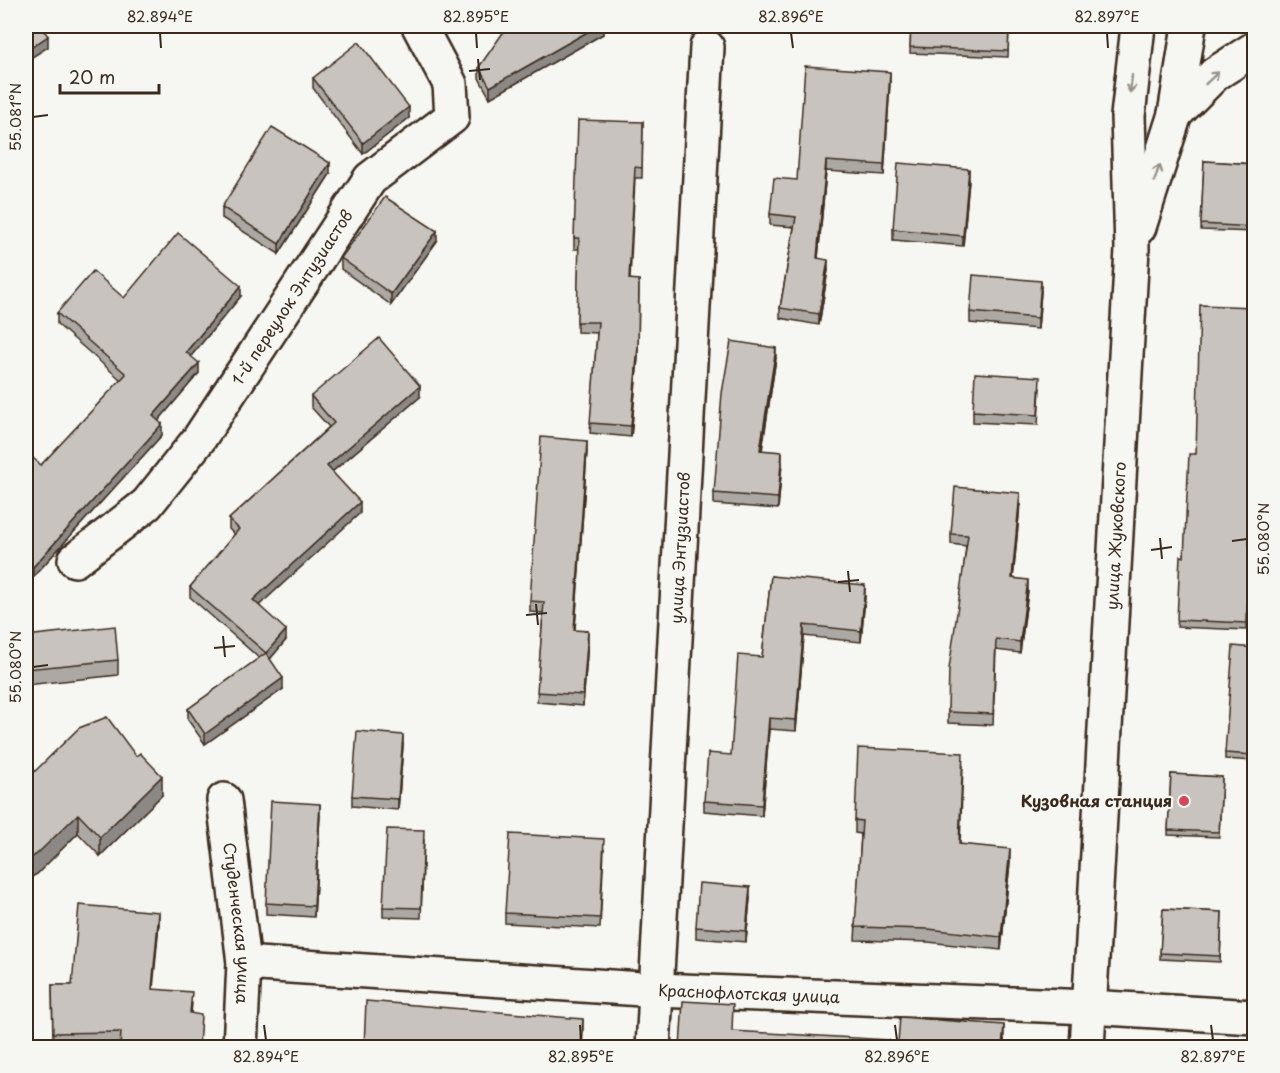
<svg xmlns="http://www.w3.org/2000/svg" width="1280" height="1073" font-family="'Playpen Sans',sans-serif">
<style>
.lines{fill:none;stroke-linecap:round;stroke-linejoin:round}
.minor-casing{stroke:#3b2a1e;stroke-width:38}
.major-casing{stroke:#3b2a1e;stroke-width:38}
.minor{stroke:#f6f6f2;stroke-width:33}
.major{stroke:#f6f6f2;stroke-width:33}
.wall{fill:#aca8a3;stroke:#3b2a1e;stroke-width:1.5}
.shaded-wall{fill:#8c8885;stroke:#3b2a1e;stroke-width:1.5}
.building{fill:#c8c3be;stroke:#3b2a1e;stroke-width:1.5}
.oneway{stroke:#989088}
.ticks{fill:none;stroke:#3b2a1e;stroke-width:2}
.poi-dot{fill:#d1495b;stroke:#f6f6f2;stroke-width:2}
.labels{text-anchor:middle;stroke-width:4.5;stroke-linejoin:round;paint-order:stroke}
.street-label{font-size:16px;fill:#3b2a1e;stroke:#f6f6f2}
.poi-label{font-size:16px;font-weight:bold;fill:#3b2a1e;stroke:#f6f6f2;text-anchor:end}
.neatline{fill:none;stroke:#3b2a1e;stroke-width:2}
.ticks-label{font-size:15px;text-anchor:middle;fill:#3b2a1e}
</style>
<rect width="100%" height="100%" fill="#f6f6f2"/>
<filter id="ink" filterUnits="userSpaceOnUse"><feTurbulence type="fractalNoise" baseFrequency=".0167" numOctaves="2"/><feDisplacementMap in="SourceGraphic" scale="12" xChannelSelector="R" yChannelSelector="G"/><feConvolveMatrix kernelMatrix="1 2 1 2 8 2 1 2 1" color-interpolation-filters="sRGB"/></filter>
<g filter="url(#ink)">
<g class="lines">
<defs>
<g id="minor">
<path id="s1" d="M75,560l72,-56 52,-65 171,-260 82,-62 -2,-33 -31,-58"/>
<path id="s2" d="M224,800l20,163 -4,85"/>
<path id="s3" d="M244,963l413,27 432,17 165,10"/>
<path id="s4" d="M653,1048l54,-1001"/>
</g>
<g id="major">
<path d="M1175,114l40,-40 39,-25"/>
<path d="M1139,227l36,-113 14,-88"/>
<path id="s5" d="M1087,1048l45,-799 -4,-133 10,-90"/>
</g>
</defs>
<use href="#minor" class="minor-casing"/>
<use href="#major" class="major-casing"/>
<use href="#minor" class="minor"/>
<use href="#major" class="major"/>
</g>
<g class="wall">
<path d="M509,26h94v8l-113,64 -11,-20v-11z"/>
<path d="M911,26h98l-1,31 -98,-4z"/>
<path d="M313,78l96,40 -46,36 -50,-66z"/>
<path d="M890,82l-6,93 -58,-4 -8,87 10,12 -9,55 -39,-7v-10l14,-81 -24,-2v-11l27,-34z"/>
<path d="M643,122l-1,56h-7l-5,101 8,78 -7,80 -41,-4 7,-100 -20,-1 2,-83h-5v-11z"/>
<path d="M1204,161l50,3v68l-53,-2z"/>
<path d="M330,174l-51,80 -57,-36v-11z"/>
<path d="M969,180l-6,66 -70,-6v-11z"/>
<path d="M437,241l-46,64 -50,-36v-11z"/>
<path d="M1041,291l-3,38 -68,-6v-11z"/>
<path d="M241,296l-50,60 8,17 -41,48 4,14 -129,142 -7,-6v-104l15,-2 80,-85 -64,-56v-11l67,-15z"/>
<path d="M1254,307l-7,323 -70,-3 7,-70 12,-103z"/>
<path d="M776,358l-14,93 20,12 -4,46 -64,-5v-11z"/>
<path d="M1040,388l-2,37 -65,-3v-11z"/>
<path d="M311,396l109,1 -88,75 28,41 -101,92 27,35 -16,19 13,30 -78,55 -17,-24v-11l71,-51 -69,-61v-10l45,-52 -6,-6v-10l100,-92 -18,-20z"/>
<path d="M587,451l-12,179 13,11 -5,65 -46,-4 6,-89 -13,-1v-11z"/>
<path d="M1020,504l-7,75 15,12 -8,62 -24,-3 -3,75 -45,-2v-11l18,-166 -15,-2v-10z"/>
<path d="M771,576l94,20 -4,46 -57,-6 -8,95 -27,-2 -7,87 -58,-5v-10l27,-46 31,-98z"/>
<path d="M26,636l92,24v15l-92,10z"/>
<path d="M1254,648v113l-29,-2v-6z"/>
<path d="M403,745l-5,65 -46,-4v-10z"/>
<path d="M963,766l-3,78 50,18 -9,88 -73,-8 -73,-2 6,-106 -6,-1v-13z"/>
<path d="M1171,774l51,3 -3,60 -51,-2z"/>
<path d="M26,780l136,15 -62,61 -22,-23 -41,41 -11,6z"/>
<path d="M320,815l-6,102 -48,-3v-11z"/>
<path d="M424,841l-3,77 -38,-1v-10z"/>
<path d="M604,850l-4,78 -95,-5v-10z"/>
<path d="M750,898l-4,44 -50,-4v-11z"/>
<path d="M1163,909l59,3 -2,50 -60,-3z"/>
<path d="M159,923l-7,66 40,14 -1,11 10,11 -81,18 -67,1 -1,-59h20z"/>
<path d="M1004,1039v8h-106v-5z"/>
</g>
<g class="shaded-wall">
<path d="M598,26h5v8l-113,64v-11z"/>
<path d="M48,36v11l-22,14v-10z"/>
<path d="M890,72v10l-6,93v-10z"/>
<path d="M409,107v11l-46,36v-11z"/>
<path d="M826,161v10l-9,97v-10z"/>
<path d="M330,163v11l-51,80v-10z"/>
<path d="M969,169v11l-6,66v-10z"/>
<path d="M437,231v10l-46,64v-11z"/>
<path d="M828,260v10l-9,55v-11z"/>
<path d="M639,280l-1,77 -7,80v-11z"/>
<path d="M1041,281v10l-3,38v-11z"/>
<path d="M241,286v10l-55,66v-10z"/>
<path d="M776,348v10l-16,103v-11z"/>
<path d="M199,363v10l-46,54v-11z"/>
<path d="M420,386v11l-93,79v-10z"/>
<path d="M162,424v11l-129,142v-10z"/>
<path d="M587,441v10l-13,189v-10z"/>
<path d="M782,452v11l-4,46v-11z"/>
<path d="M1020,493v11l-8,85v-11z"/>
<path d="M360,502v11l-107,98v-11z"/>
<path d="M1028,580v11l-8,62v-11z"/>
<path d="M865,585v11l-4,46v-11z"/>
<path d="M804,625v11l-8,95v-11z"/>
<path d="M286,630v10l-20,24v-11z"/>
<path d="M588,631v10l-5,65v-11z"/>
<path d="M283,678v11l-78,55v-10z"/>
<path d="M769,718v11l-7,87v-11z"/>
<path d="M403,735v10l-5,65v-11z"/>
<path d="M162,776v19l-62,61v-19z"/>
<path d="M320,804v11l-6,102v-11z"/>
<path d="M78,814v19l-41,41 -11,6v-19z"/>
<path d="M1010,849v13l-9,88v-13z"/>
<path d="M750,887v11l-4,44v-11z"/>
<path d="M159,912v11l-7,77v-11z"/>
<path d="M583,1019v14l-1,14h-1z"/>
<path d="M1004,1025v22h-2z"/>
</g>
<g class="building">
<path d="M26,26h15l7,10 -22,15z"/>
<path d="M511,26h87l-108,61 -11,-20 28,-40z"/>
<path d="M911,26h98l-1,25 -98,-4z"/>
<path d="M359,42l50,65 -46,36 -50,-65z"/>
<path d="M805,66l85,6 -6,93 -58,-4 -9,97 11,2 -9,54 -39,-6 16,-91 -26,-3 4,-36 23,2z"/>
<path d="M578,120l65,2 -1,46 -7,-1 -6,112 10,1 -1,66 -7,80 -41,-3 8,-101h-21l2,-84h-5z"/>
<path d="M272,127l58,36 -51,81 -57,-37z"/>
<path d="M1204,161l50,3v63l-53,-3z"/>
<path d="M898,163l71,6 -6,67 -70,-7z"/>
<path d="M385,197l52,34 -46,63 -50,-36z"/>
<path d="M178,233l63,53 -55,66 13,11 -46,53 9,8 -129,143 -7,-7v-93l7,-9 8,7 85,-91 -69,-61 36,-42 31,27z"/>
<path d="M973,275l68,6 -3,37 -68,-6z"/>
<path d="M1200,305l54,2v68l-7,248 -70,-3 3,-64 4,1 5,-103h7z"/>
<path d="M379,338l41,48 -93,80 33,36 -107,98 33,30 -20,23 -76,-66 49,-58 -10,-10 105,-96 -23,-27z"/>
<path d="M731,341l45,7 -16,102 22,2 -4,46 -64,-5 8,-100z"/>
<path d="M975,373l65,4 -2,38 -65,-4z"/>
<path d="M541,437l46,4 -13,189 14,1 -5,64 -46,-3 7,-90 -14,-1z"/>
<path d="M955,487l65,6 -8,85 16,2 -8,62 -24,-3 -3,75 -45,-2 1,-43 19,-134 -17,-1z"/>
<path d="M771,576l94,9 -4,46 -57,-6 -8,95 -27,-2 -7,87 -58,-4 4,-48 23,2 7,-100 24,2z"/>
<path d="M115,626l3,34 -92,9v-33z"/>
<path d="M1233,646l21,2v107l-29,-2z"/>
<path d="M266,653l17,25 -78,56 -17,-25z"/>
<path d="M107,717l29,39 4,-3 22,23 -62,61 -22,-23 -41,40 -11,7v-81l53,-52z"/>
<path d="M357,731l46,4 -5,64 -46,-3z"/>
<path d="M858,748l105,5 -4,91 51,5 -9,88 -73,-8 -73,-2 7,-106 -7,-1z"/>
<path d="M1171,774l51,3 -3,55 -51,-2z"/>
<path d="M271,801l49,3 -6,102 -48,-3z"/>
<path d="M387,829l37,1 -3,78 -38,-1z"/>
<path d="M510,834l94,5 -4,79 -95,-5z"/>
<path d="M699,883l51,4 -4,44 -50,-4z"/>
<path d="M79,905l80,7 -7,77 40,3 -2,21 11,2 -2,32h-79l1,-15 -68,1 -1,-48h20z"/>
<path d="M1163,909l59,3 -2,44 -60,-3z"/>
<path d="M366,1001l217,18 -2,28h-217z"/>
<path d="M683,1001l50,3 -1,27 157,9v7h-209z"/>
<path d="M900,1017l104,8 -2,22h-63v-1l-41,-4z"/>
</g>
<defs><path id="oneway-shaft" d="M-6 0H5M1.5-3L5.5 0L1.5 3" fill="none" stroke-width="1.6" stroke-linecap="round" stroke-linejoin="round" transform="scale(1.5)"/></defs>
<g class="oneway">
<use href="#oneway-shaft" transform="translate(1212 78) rotate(-43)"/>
<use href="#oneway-shaft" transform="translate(1131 84) rotate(97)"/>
<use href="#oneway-shaft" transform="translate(1157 173) rotate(-72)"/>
</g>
</g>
<path class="ticks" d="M160,33l1,15M476,33l1,15M791,33l2,15M1107,33l1,15M478,59l2,21M469,71l21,-2M33,117l15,-2M1160,538l2,21M1232,541l15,-2M1151,550l21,-3M848,571l2,21M838,582l21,-2M536,604l2,21M526,615l21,-2M223,636l2,21M214,648l21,-2M33,667l15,-2M264,1025l2,15M580,1025l1,15M895,1025l2,15M1211,1025l2,15"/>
<circle class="poi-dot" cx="1184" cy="801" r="6"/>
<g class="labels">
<g class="street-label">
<text dy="6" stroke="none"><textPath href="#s1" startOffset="344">1-й переулок Энтузиастов</textPath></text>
<text dy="6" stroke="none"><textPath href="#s5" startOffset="513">улица Жуковского</textPath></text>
<text dy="6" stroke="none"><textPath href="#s4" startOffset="501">улица Энтузиастов</textPath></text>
<text dy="6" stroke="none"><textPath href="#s2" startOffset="124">Студенческая улица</textPath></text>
<text dy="6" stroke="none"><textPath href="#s3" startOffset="506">Краснофлотская улица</textPath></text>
</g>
<g class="poi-label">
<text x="1172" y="807">Кузовная станция</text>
</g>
</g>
<rect width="1280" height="1073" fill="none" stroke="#f6f6f2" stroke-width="66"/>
<path d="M60 84v9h99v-9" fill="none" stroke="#3b2a1e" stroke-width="3"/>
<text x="69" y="84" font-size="18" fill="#3b2a1e" stroke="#f6f6f2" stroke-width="4.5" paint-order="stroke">20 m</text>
<rect x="33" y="33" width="1214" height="1007" class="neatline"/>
<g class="ticks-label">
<text x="160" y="22">82.894°E</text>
<text x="476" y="22">82.895°E</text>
<text x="791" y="22">82.896°E</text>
<text x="1107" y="22">82.897°E</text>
<text transform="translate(16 117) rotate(-90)" y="5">55.081°N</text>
<text transform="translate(1264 539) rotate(-90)" y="5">55.080°N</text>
<text transform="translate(16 667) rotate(-90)" y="5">55.080°N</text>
<text x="266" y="1062">82.894°E</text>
<text x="581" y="1062">82.895°E</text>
<text x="897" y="1062">82.896°E</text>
<text x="1213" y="1062">82.897°E</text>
</g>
</svg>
